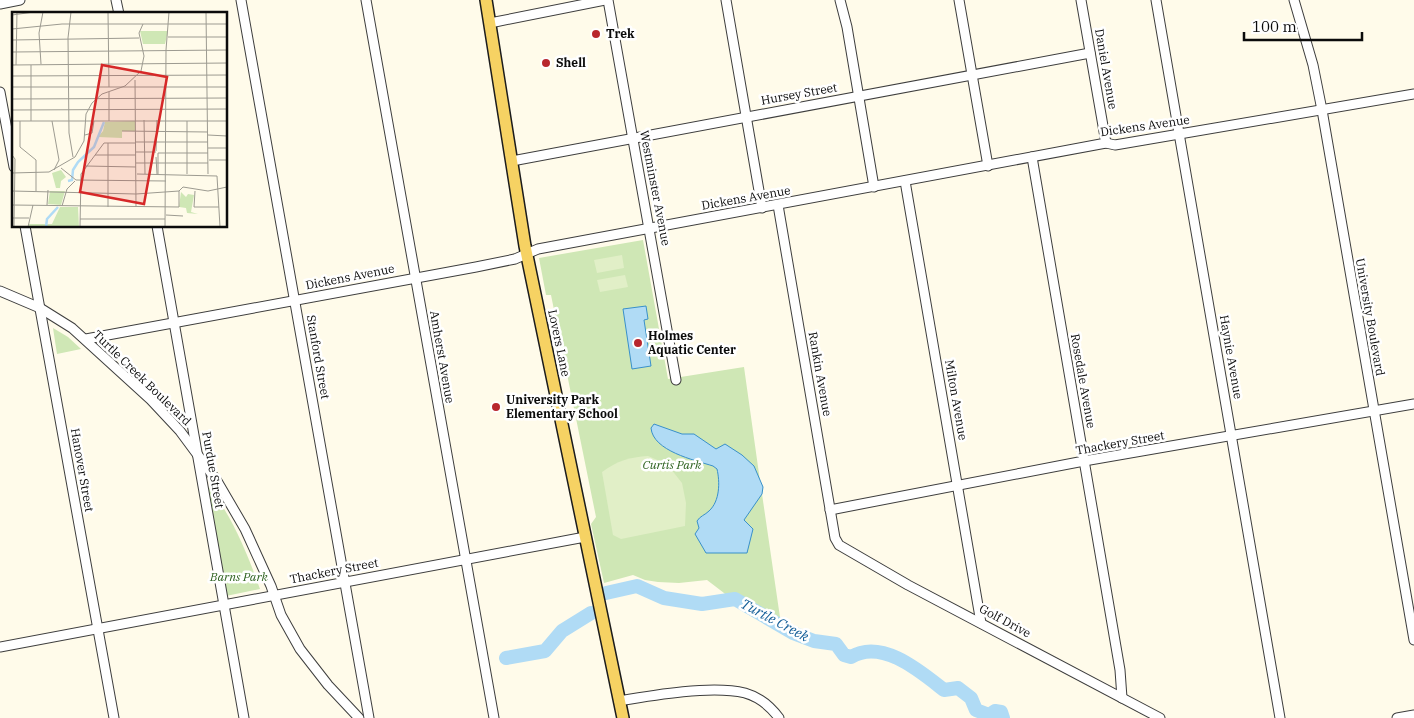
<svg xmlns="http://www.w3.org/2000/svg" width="1414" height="718" font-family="'IBM Plex Serif',serif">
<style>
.green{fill:#cfe7b5}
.pitch{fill:#e1efc7}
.water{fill:#b0dbf5;stroke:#3990ca}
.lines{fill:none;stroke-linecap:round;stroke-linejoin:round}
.river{stroke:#b0dbf5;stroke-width:14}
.minor-casing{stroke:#3e3e3e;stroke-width:11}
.major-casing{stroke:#1c1c1c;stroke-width:14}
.minor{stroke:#fff;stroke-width:9}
.major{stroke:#f6d263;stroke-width:11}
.poi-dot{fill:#b8272e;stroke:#fff;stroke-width:2}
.labels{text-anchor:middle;stroke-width:5;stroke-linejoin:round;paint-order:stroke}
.poi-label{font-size:12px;font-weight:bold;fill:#0b0b0b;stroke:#fff;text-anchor:start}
.street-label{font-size:12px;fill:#0b0b0b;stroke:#fff}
.park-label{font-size:12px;font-style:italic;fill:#2c611e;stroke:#fff}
.water-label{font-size:14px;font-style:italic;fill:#18619a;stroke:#fff}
.inset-river{fill:none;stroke:#b0dbf5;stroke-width:2.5}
.inset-road{fill:none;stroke:#9d9b91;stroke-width:1}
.view{fill:#d62828;fill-opacity:0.15;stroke:#d62828;stroke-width:2.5}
.inset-edge{fill:none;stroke:#0b0b0b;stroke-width:2.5}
</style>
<rect width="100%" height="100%" fill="#fffbea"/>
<g class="green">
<path d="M643,240l25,139 76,-12 16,114 3,6 -1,7 20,137 -44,-24 -14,-14 -17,-13 -28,3 -21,-1 -13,-2 -12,-5 -29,8 -13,-59 5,-7 -45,-222h-5l-7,-37z"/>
<path d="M53,328l15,9 13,12 -24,5z"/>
<path d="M207,485c25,30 40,68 53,104l-34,7z"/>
</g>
<g class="pitch">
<path d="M622,255l2,13 -27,5 -3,-13z"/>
<path d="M625,275l3,12 -28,5 -3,-12z"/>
<path d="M648,456l19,8 15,19 4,20 -1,23 -64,13 -8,-4 -11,-63c15,-11 28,-15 46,-16z"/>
</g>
<g class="water">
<path d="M646,306l2,13 -4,1 7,46 -19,3 -9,-60z"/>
<path d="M654,424l28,10h12l22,15 9,-5 17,11 12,11 9,21 -1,7 -18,26 9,9 -6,24h-41l-11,-19 4,-6 -2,-7c3,-5 8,-6 12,-10 11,-10 11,-29 8,-42l-4,-3c-19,-6 -60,-15 -62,-38z"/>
</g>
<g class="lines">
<g class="river">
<path d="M606,593l31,-7 27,12 38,6 33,-5 58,34 21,8 22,3 8,11 7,2c31,-19 70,15 93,33l14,-2 13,10 5,12 13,5 6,-4 6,1 2,6"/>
<path d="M506,658l39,-7 17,-20 29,-18"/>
</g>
<defs>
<g id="minor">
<path d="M116,0l3,14"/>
<path d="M241,0l128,718"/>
<path d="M366,0l128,718"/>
<path d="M608,0l68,380"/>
<path d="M726,0l36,208"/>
<path d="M840,0l7,27 27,160"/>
<path d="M959,0l29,166"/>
<path d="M1081,0l25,143"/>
<path d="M1156,0l124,718"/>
<path d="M1294,0l19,65 9,45 92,530"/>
<path d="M0,4l20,-4"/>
<path d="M490,23l115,-23"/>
<path d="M0,92l14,75"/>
<path d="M1032,157l88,513 2,28"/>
<path d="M512,161l578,-108"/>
<path d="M905,181l76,442"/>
<path d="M778,205l57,333 4,7 69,40 252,133"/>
<path d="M25,226l89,492"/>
<path d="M157,226l87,492"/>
<path d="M0,291l40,17 32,20 79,72 29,31 37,50 28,48 26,57 10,29 19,34 28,36 31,33"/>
<path d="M86,339l390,-72 39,-8 23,-10 568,-106 9,2 299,-51"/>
<path d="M830,510l254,-49 330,-57"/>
<path d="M0,647l585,-110"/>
<path d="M619,701c35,-6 93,-16 126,-8 14,4 26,14 34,25"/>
<path d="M1397,718l17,-3"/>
</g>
<path id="major" d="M486,0l39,246 98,472"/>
</defs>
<use href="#minor" class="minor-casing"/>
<use href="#major" class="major-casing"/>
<use href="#minor" class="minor"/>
<use href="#major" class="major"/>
</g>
<g class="poi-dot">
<circle cx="596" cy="34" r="5"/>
<circle cx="546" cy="63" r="5"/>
<circle cx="638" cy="343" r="5"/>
<circle cx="496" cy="407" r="5"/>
</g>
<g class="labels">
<g class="poi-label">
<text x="606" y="38">Trek</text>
<text x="556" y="67">Shell</text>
<text x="648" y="340">Holmes<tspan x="648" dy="14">Aquatic Center</tspan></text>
<text x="506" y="404">University Park<tspan x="506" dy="14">Elementary School</tspan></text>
</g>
<g class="street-label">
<text transform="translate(1106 69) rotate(80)" y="4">Daniel Avenue</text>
<text transform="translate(799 94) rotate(-10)" y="4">Hursey Street</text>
<text transform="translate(1145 126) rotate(-8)" y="4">Dickens Avenue</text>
<text transform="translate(655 188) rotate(79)" y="4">Westminster Avenue</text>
<text transform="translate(746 198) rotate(-10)" y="4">Dickens Avenue</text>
<text transform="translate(350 277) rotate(-11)" y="4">Dickens Avenue</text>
<text transform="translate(1370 317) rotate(80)" y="4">University Boulevard</text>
<text transform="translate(559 343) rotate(78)" y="4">Lovers Lane</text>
<text transform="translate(318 357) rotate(80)" y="4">Stanford Street</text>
<text transform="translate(442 357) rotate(80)" y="4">Amherst Avenue</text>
<text transform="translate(1231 357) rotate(80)" y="4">Haynie Avenue</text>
<text transform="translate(820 374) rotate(80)" y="4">Rankin Avenue</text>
<text transform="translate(142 378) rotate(44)" y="4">Turtle Creek Boulevard</text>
<text transform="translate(1083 381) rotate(80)" y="4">Rosedale Avenue</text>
<text transform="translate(956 400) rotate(80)" y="4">Milton Avenue</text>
<text transform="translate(1120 443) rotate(-10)" y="4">Thackery Street</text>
<text transform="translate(82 470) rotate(80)" y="4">Hanover Street</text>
<text transform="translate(213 470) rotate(80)" y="4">Purdue Street</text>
<text transform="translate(334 571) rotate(-11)" y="4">Thackery Street</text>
<text transform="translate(1005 621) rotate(28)" y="4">Golf Drive</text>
</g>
<g class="park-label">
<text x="672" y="469">Curtis Park</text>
<text x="239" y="581">Barns Park</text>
</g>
<g class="water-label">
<text transform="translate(775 620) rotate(28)" y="5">Turtle Creek</text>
</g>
</g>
<g transform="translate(12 12)">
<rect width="215" height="215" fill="#fffbea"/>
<path d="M128,19h28l-3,13h-22zM123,109v10h-13v7l-24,-1 5,-6 2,-9zM49,158l5,7 -5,4 -1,7h-4l-4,-15zM38,179h15l-4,14 -13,-1zM169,180l5,5 2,-3 6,1 -3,17 7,2 -11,-1 -1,-5 -7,-1zM48,195h18l1,20h-50v-3h23z" fill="#cfe7b5"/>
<path class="inset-river" d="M56,169l4,-1 1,-10 5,-8 16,-15 10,-25M34,215l1,-8 11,-12"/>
<path class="inset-road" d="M59,0l-3,26 1,95 4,24M96,0l1,75M194,0l2,162M0,3l22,-3M0,17l50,-5h165M156,25h59M0,28l127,-2M0,40l215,-2M29,52l-2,-31 4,-21M0,53l215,-2M4,53l1,-53M0,64l215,-1M123,68l1,127M0,75h215M97,80v29M0,87l215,-1M0,98l215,-1M132,108l1,54M0,109h215M8,109v26l16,13v31M19,109v-56M40,109l7,39 -5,10M175,109v53M110,119l86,1M73,123l7,-2 2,-12M196,123l19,1M124,130h72M96,131v64M196,136h19M144,139l1,-31M124,140h20M146,141h50M146,141v21M0,143l3,4 -1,68M83,143h41M144,145l1,17M197,148h18M124,151h31M155,151h41M74,154l50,1M49,156l15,12 90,1M0,161l37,-1 26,-15 9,-16 2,-27 6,-11 10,-9 23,-8 16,-15 3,-15 -5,-23 4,-9M125,162l80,2M205,164l3,51M0,179l124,3 43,-3 4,-4 25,4 19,-4M183,179l-1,16h25M0,193l167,2v-16M35,193l1,-15M50,194l5,-17 8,-8M154,203l17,1M0,206h17M68,207h85M16,215l5,-22M68,215l1,-53 23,-31h32M153,215l1,-177 3,-38"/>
<path class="view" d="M90,53l65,12 -23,127 -64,-12z"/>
<rect width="215" height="215" class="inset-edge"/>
</g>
<path d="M1244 32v8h118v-8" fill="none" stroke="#0b0b0b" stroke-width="2.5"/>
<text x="1252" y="32" font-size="15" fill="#0b0b0b" stroke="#ffffff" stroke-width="4" paint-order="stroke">100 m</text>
</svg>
